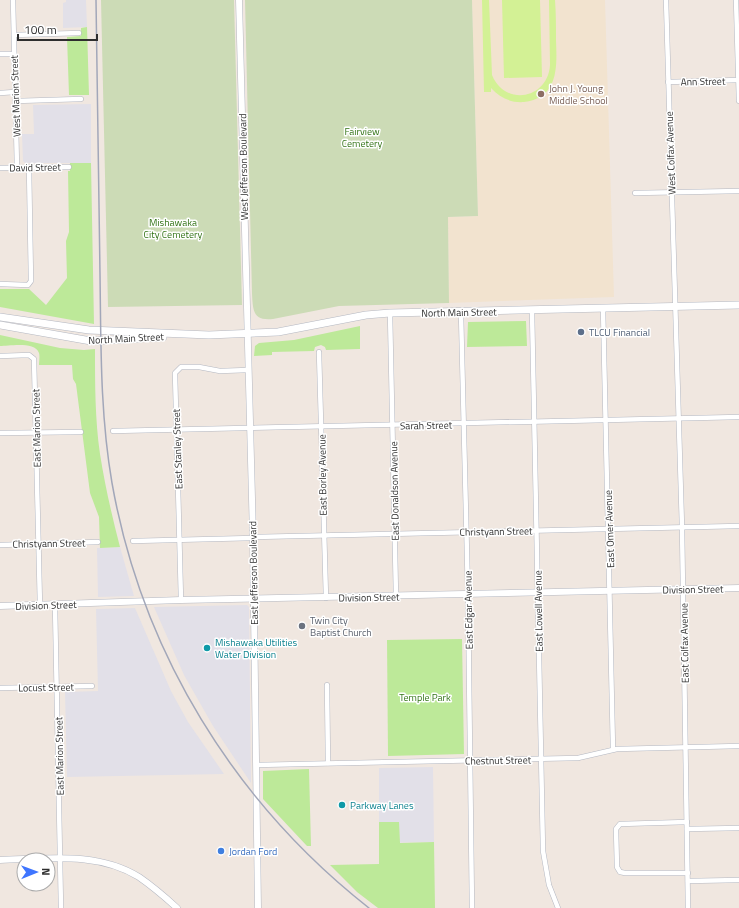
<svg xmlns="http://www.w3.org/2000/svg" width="739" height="908" font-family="'Titillium Web',sans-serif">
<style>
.industrial{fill:#e2e0e8}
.education{fill:#f2e3cf}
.green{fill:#bde999}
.cemetery{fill:#ccdbb6}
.pitch{fill:#d3f195}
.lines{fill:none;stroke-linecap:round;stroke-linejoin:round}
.minor-casing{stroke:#b4b8c2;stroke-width:5.5}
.tertiary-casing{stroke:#b4b8c2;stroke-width:7}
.secondary-casing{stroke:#b4b8c2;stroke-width:8}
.minor{stroke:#fff;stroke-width:4.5}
.tertiary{stroke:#fff;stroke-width:6}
.secondary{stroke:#fff;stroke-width:7}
.rail{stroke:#a2a7b9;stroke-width:1.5}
.education-dot{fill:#8d6e63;stroke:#fff;stroke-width:1.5}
.service-dot{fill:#5c6f8a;stroke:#fff;stroke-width:1.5}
.worship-dot{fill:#6b7280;stroke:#fff;stroke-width:1.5}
.culture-dot{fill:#0f9aa8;stroke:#fff;stroke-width:1.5}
.shop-dot{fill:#3f7fe0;stroke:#fff;stroke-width:1.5}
.labels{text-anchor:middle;stroke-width:3;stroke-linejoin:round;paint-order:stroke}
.street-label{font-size:10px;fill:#2e2e2e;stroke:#fff}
.education-label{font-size:10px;fill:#785e54;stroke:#fff;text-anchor:start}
.park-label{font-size:10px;fill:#327316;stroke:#fff}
.service-label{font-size:10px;fill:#4e5e75;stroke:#fff;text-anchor:start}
.worship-label{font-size:10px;fill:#5b616d;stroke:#fff;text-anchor:start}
.culture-label{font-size:10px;fill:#0d838f;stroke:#fff;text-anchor:start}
.shop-label{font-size:10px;fill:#366cbe;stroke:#fff;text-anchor:start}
</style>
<rect width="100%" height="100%" fill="#f0e7e0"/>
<g class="industrial">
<path d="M66,0h20l1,27 -24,1v-25l3,-1z"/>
<path d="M91,104v59h-66l-2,-2 -1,-27h12l-1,-29z"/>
<path d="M120,547l14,49 -36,1 -1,-49z"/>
<path d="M247,605l2,2 2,176 -38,-57 -29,-51 -30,-68z"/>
<path d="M135,608l36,83 17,31 36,52 -157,3 -2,-85 33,-1 -2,-82z"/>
<path d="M433,767l1,75 -55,1v-75z"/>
</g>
<path class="education" d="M472,0h133l9,297 -165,6 -1,-86 30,-1z"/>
<g class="green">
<path d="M87,27l2,68h-20l-2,-58 14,-1v-8z"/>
<path d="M70,163h21l3,161 -94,-17v-18h29l17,16 21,-27 -1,-37 3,-9 -1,-61h2z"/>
<path d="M526,321l1,25 -60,1 1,-25z"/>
<path d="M360,326v23l-34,1 -1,-3 -4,-2 -6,2 -1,4 -42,1v3l-18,1 1,-10 4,-3 35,-3z"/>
<path d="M0,335l60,13 24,2 11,-1c0,35 0,70 5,105 5,32 12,62 20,93l-20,1 -1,-31 -9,-24 -14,-109 -3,-5 -1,-14h-33c0,-3 1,-9 0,-12 -4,-12 -30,-7 -39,-7z"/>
<path d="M462,639l2,115 -76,2 -1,-116z"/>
<path d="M309,769l2,77h-4l-44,-47v-28z"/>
<path d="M379,822h20l1,21 34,-1 1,66h-57l-21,-16 -27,-27 49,-1z"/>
</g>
<g class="cemetery">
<path d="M101,0h133l8,305 -134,2z"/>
<path d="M245,0h227l6,216 -30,1 1,86 -110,3 -66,13c-20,2 -20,-8 -21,-25z"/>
</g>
<g class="pitch">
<path d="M482,0h7l3,75c13,32 56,24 58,-10l-1,-65h6c1,13 1,27 1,40 1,26 3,58 -32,62 -13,1 -24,-4 -33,-14v4h-7z"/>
<path d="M502,0h38l2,77 -38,1z"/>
</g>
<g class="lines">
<defs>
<g id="minor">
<path d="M13,0l4,167"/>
<path d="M666,0l16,527 6,381"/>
<path d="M736,0l3,101"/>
<path d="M14,35l65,-2"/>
<path d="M0,54h14"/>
<path d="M668,82l71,-2"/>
<path d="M0,93l15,-1"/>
<path d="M16,101l65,-2"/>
<path d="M0,168l69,-1"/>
<path d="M635,193l104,-2"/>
<path d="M0,284l28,1 3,-4 -2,-114"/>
<path d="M603,308l10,441"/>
<path d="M532,311l11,540 6,34 9,23"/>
<path d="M390,313l6,283"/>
<path d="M461,313l7,282 4,313"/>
<path d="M319,352l7,246"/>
<path d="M0,356l29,-1 5,4 6,247"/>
<path d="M113,431l626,-14"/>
<path d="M0,433l81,-1"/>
<path d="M253,537l486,-11"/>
<path d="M133,541l120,-3"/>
<path d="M0,545l98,-3"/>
<path d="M181,600l-6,-227 6,-6h18l21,4 28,-1"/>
<path d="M55,605l6,303"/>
<path d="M327,685l1,78"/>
<path d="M0,688l92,-2"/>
<path d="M256,765l322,-7 39,-9 122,-3"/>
<path d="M687,822l-67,2 -4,5 1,38 3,5 5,1h63"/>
<path d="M687,829l52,-1"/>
<path d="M688,881l51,-1"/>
</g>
<g id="tertiary">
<path d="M239,0l14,537 5,371"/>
<path d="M0,606l181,-6 558,-12"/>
<path d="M0,860c46,-1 97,-9 139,17 13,9 26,20 38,31"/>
</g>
<g id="secondary">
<path d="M0,317l89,13 120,5 69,-3 88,-17 24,-2 349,-8"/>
<path d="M0,325l91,16 72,-4"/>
</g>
</defs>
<use href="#minor" class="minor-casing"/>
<use href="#tertiary" class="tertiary-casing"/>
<use href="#secondary" class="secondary-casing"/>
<use href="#minor" class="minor"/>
<use href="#tertiary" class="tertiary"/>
<use href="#secondary" class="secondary"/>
<path class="rail" d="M96,0c1,91 3,183 4,274 1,70 0,140 12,209 30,169 122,319 257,425"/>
</g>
<circle class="education-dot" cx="541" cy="94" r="4"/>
<circle class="service-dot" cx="581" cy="332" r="4"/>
<circle class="worship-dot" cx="302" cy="626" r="4"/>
<g class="culture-dot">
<circle cx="207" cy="648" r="4"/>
<circle cx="342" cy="805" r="4"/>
</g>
<circle class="shop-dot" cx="221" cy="851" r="4"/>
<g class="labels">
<g class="street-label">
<text transform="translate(703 81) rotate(-1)" y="4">Ann Street</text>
<text transform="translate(15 96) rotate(-92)" y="4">West Marion Street</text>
<text transform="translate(670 153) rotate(-92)" y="4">West Colfax Avenue</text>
<text transform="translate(35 167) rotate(-1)" y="4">David Street</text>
<text transform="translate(243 167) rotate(-91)" y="4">West Jefferson Boulevard</text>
<text transform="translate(459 312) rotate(-1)" y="4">North Main Street</text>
<text transform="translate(126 338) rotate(-3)" y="4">North Main Street</text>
<text transform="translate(426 425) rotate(-1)" y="4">Sarah Street</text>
<text transform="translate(36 428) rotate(-91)" y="4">East Marion Street</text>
<text transform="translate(177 449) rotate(-92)" y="4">East Stanley Street</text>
<text transform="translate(322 475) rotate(-91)" y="4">East Borley Avenue</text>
<text transform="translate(394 491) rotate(-91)" y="4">East Donaldson Avenue</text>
<text transform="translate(609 529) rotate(-92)" y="4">East Omer Avenue</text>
<text transform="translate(496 531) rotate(-1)" y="4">Christyann Street</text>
<text transform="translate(49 543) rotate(-1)" y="4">Christyann Street</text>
<text transform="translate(253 573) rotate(-91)" y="4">East Jefferson Boulevard</text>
<text transform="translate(693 589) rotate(-1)" y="4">Division Street</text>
<text transform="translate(369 597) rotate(-1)" y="4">Division Street</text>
<text transform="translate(46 605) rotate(-2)" y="4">Division Street</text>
<text transform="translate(468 610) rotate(-91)" y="4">East Edgar Avenue</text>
<text transform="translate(538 611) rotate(-91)" y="4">East Lowell Avenue</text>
<text transform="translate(684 643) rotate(-91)" y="4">East Colfax Avenue</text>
<text transform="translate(46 687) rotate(-1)" y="4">Locust Street</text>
<text transform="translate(59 756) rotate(-91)" y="4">East Marion Street</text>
<text transform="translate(498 760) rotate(-1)" y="4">Chestnut Street</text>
</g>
<g class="education-label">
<text x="549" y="92">John J. Young<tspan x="549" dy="12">Middle School</tspan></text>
</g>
<g class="park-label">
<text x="362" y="135">Fairview<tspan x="362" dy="12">Cemetery</tspan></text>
<text x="173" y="226">Mishawaka<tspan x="173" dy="12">City Cemetery</tspan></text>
<text x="425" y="701">Temple Park</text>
</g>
<g class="service-label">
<text x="589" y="336">TLCU Financial</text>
</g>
<g class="worship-label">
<text x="310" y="624">Twin City<tspan x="310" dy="12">Baptist Church</tspan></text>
</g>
<g class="culture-label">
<text x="215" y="646">Mishawaka Utilities<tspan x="215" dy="12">Water Division</tspan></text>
<text x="350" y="809">Parkway Lanes</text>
</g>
<g class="shop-label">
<text x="229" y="855">Jordan Ford</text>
</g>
</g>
<g transform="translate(36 872) rotate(89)"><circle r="19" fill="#ffffff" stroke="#ababab"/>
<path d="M0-3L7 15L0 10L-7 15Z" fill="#3e75ff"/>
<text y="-6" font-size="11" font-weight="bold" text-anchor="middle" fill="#2e2e2e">N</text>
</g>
<path d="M18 34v6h79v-6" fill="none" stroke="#2e2e2e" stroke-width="2"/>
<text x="24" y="34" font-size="12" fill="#2e2e2e" stroke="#ffffff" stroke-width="3" paint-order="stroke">100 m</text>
</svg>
